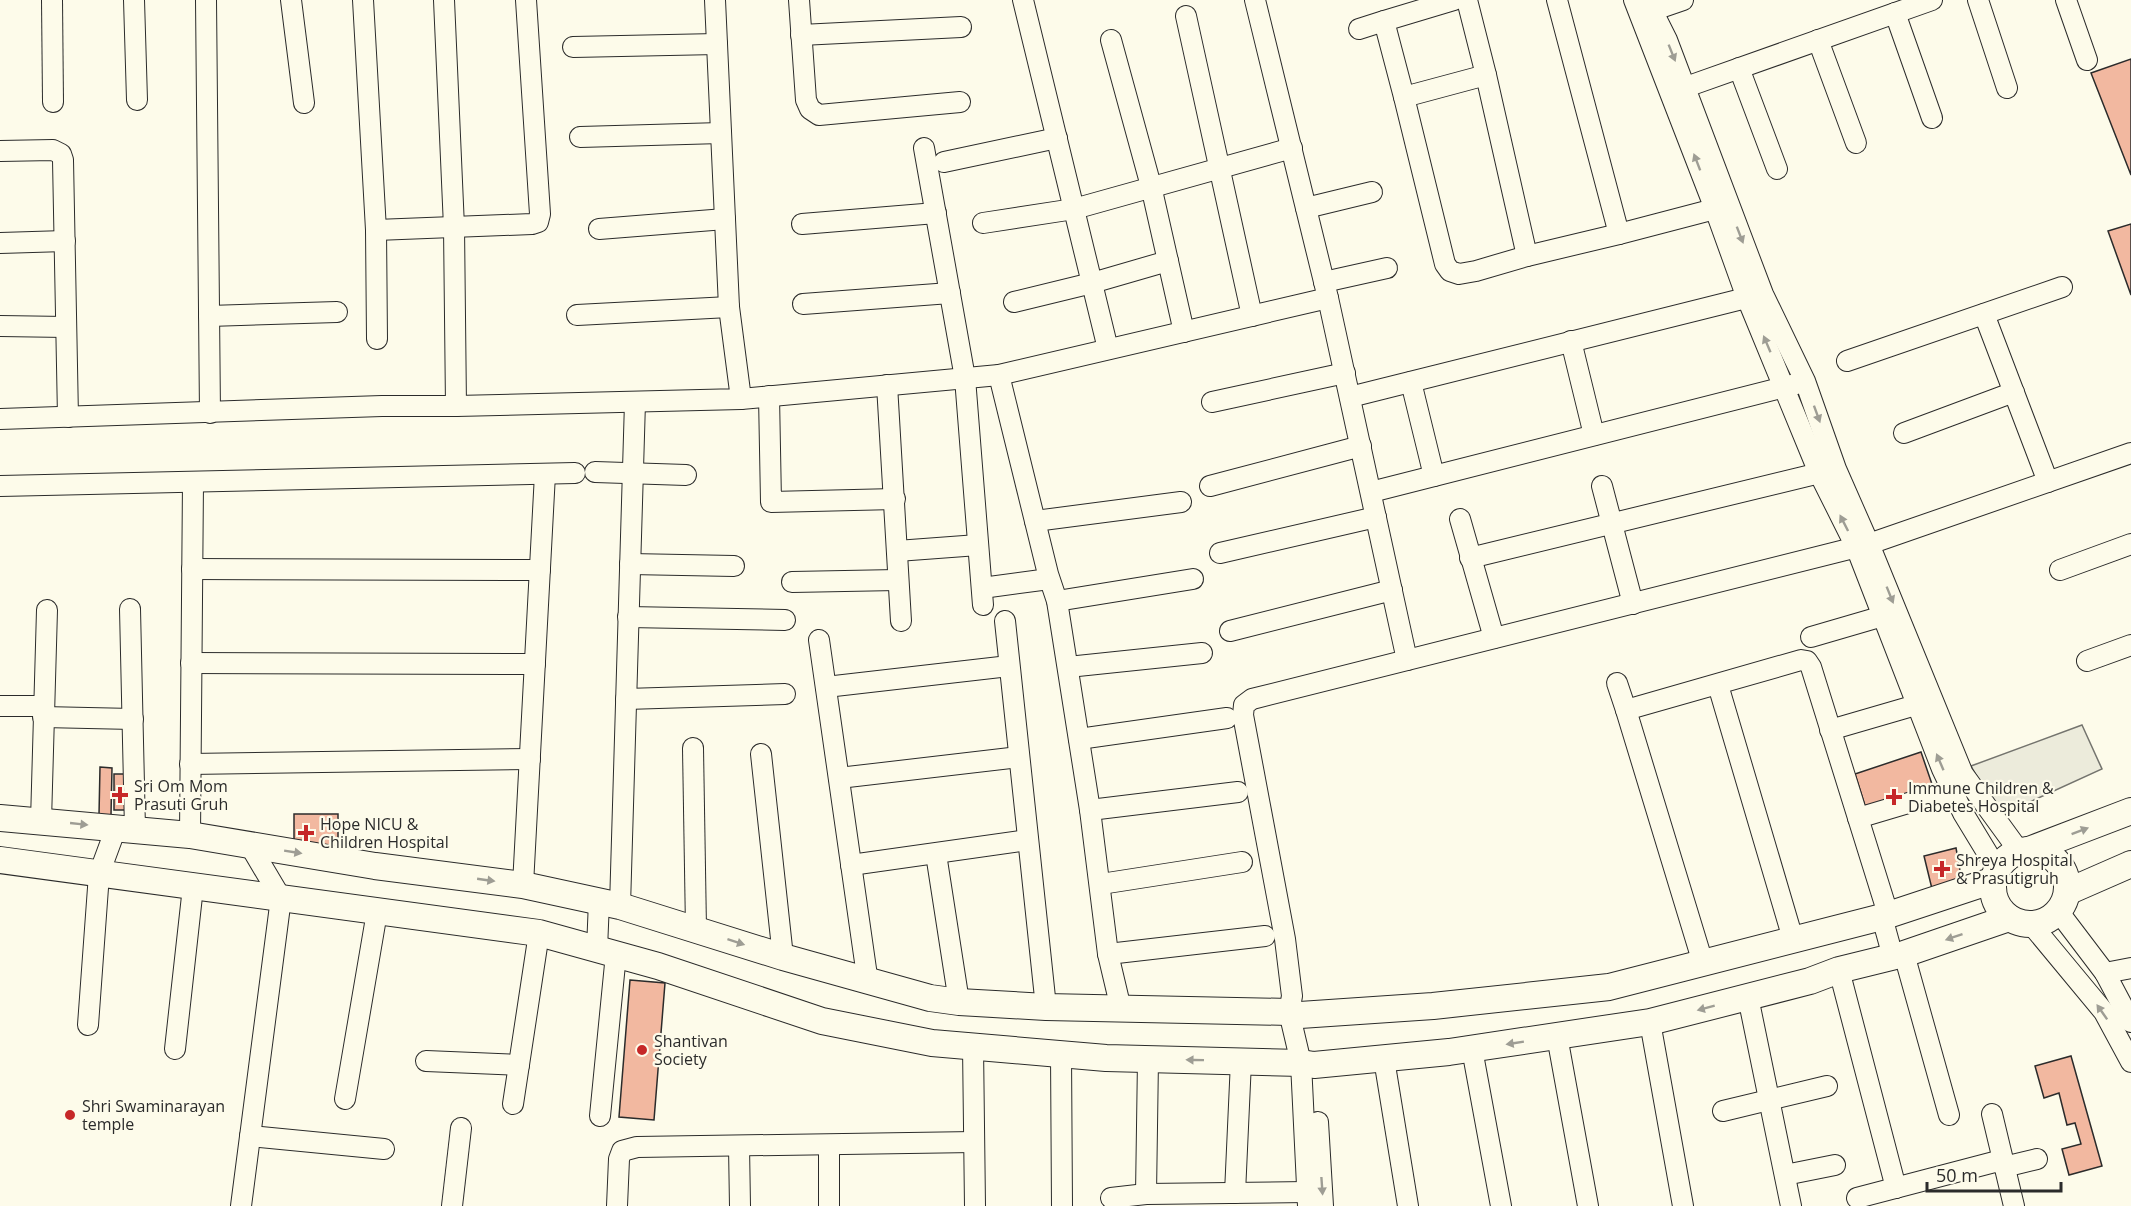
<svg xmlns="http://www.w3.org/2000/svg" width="2131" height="1206" font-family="'Open Sans',sans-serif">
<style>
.green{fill:#ecebdb;stroke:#74746e;stroke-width:1.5}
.building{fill:#f2b8a0;stroke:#2b2b2b;stroke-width:1.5}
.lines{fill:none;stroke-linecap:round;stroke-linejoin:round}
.minor-casing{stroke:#2b2b2b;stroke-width:22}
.major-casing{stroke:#2b2b2b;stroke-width:28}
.minor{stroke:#fdfbea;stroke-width:20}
.major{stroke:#fdfbea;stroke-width:26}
.oneway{fill:#9e9d94}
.poi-dot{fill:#c62828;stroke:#fdfbea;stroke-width:2}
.labels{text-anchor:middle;stroke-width:4.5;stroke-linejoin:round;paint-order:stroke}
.poi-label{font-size:16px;fill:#2b2b2b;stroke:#fdfbea;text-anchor:start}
</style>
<rect width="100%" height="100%" fill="#fdfbea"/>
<path class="green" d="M2082,725l20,44 -103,47 -28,-50z"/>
<g class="building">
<path d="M2131,59v116l-40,-102z"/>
<path d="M2131,224v71l-23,-64z"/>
<path d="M1921,752l13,38 -67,22 -12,-38z"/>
<path d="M100,767l12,1 -1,47h-12z"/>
<rect x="114" y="774" width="16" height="36"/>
<rect x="294" y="814" width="44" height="36"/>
<path d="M1956,848l5,28 -1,5 -27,12 -9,-37z"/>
<path d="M630,980l35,3 -11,137 -35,-3z"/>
<path d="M2071,1056l31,110 -33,9 -7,-26 19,-5 -6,-21 -8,2 -8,-32 -15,5 -9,-32z"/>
</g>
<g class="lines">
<defs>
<g id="minor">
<path d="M52,0l1,102"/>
<path d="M134,0l3,100"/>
<path d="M206,0l4,413"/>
<path d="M291,0l13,103"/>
<path d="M363,0l13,230 1,109"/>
<path d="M444,0l10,227 2,179"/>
<path d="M799,0l7,100 4,9 9,6 141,-13"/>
<path d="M1023,0l85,349"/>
<path d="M1255,0l73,298 79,362"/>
<path d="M1454,0l-70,21 20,76 41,167 5,7 9,3 17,-3 51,-15 92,-22 107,-28"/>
<path d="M1467,0l19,75 41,181"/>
<path d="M1557,0l62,234"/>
<path d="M1634,0l81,209 32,89 72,175 37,74 86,222 21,44 34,56"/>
<path d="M1647,0l20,40 96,254 42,87 31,88 33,75 94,230 56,77"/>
<path d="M1978,0l29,88"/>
<path d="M2066,0l21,60"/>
<path d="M1651,11l32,-11"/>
<path d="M1895,13l37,105"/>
<path d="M1186,16l66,300"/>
<path d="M1359,29l25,-8"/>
<path d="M801,35l160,-8"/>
<path d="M1111,40l40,146 33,146"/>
<path d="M1818,40l38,103"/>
<path d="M573,47l144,-3"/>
<path d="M1739,68l38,101"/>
<path d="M1686,87l246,-87"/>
<path d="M1404,97l82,-22"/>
<path d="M580,137l141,-4"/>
<path d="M924,148l41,230 18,227"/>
<path d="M0,151l53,-1 8,4 2,6 5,257"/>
<path d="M944,162l113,-24"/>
<path d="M1306,208l66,-16"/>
<path d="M983,223l91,-14 218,-61"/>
<path d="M802,224l134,-11"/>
<path d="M599,229l126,-10"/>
<path d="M376,230l156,-6 6,-2 2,-8 -14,-214"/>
<path d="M0,243l65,-2"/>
<path d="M1324,282l63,-14"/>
<path d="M1014,302l78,-19 76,-22"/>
<path d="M803,304l147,-11"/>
<path d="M1984,314l64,168"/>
<path d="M577,315l152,-8"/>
<path d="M209,316l128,-4"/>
<path d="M0,326l66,1"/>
<path d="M1571,341l23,94"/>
<path d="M1847,361l215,-74"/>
<path d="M999,375l49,199 9,27 33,209 18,144 13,55"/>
<path d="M1411,382l23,94"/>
<path d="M887,385l14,236"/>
<path d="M769,396l2,106 124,-3"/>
<path d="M1350,397l408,-102"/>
<path d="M741,399l258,-24 329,-77"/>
<path d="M1212,402l133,-29"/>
<path d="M0,419l382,-13h74l285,-7 -12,-92 -14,-307"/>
<path d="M1904,433l110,-41"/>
<path d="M595,472l91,3"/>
<path d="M0,486l575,-13"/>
<path d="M1210,486l151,-40"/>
<path d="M1602,486l31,118"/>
<path d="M1371,492l425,-108"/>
<path d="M1460,519l34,119"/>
<path d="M1035,521l146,-19"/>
<path d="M897,551l81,-6"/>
<path d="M1220,553l156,-36"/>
<path d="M1470,558l362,-88"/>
<path d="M630,564l104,2"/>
<path d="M192,569l348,1"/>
<path d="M2060,570l71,-26"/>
<path d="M792,582l105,-2"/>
<path d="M982,588l67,-9"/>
<path d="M1057,601l136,-22"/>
<path d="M130,609l5,220"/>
<path d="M628,617l157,3"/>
<path d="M1005,621l41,386"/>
<path d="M1230,631l162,-41"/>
<path d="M1811,637l72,-21"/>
<path d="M819,640l49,343"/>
<path d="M2087,661l44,-16"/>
<path d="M191,663l344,1"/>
<path d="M1068,667l134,-14"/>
<path d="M1617,683l9,27"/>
<path d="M1718,685l75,254"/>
<path d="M826,687l183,-21"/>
<path d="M626,699l159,-5"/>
<path d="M0,706h44"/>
<path d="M43,717l90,2"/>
<path d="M1830,730l86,-25"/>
<path d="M1079,739l148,-21"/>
<path d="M693,748l3,181"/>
<path d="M761,754l22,203"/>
<path d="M190,764l340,-5"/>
<path d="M839,778l180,-21"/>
<path d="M1090,810l148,-18"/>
<path d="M1858,818l94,-28"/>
<path d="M41,821l6,-211"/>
<path d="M190,835l3,-353"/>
<path d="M936,854l23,148"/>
<path d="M851,865l177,-25"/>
<path d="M1101,884l141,-22"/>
<path d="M523,885l22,-411"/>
<path d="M620,906l15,-504"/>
<path d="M2058,911l47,62 26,49"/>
<path d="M1882,917l11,40"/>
<path d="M2031,924l73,88 27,50"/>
<path d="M597,949l2,-48"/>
<path d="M1108,954l157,-18"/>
<path d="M1904,954l45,161"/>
<path d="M1703,963l-77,-253 175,-50 6,1 4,6 77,247"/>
<path d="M1839,970l57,218"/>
<path d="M2105,973l26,-5"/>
<path d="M1748,997l43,209"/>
<path d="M1650,1022l33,184"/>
<path d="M88,1025l11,-151 17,-46"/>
<path d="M1557,1036l31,170"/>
<path d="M973,1046l2,160"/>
<path d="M175,1049l18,-162"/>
<path d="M1472,1049l29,157"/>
<path d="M1061,1054l1,152"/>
<path d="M1384,1059l24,147"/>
<path d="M426,1061l93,4"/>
<path d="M345,1099l32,-187"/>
<path d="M513,1104l26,-171"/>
<path d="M1723,1111l104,-25"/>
<path d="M1992,1114l22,92"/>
<path d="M600,1116l16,-162"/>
<path d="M1318,1122l5,84"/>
<path d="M250,1136l134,13"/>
<path d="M829,1145v61"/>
<path d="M739,1146l1,60"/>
<path d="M2004,1167l33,-8"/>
<path d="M1785,1175l50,-10"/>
<path d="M1235,1193l6,-132"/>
<path d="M1146,1194l2,-135"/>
<path d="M1111,1198l35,-4 161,-2"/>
<path d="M1857,1198l145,-38"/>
<path d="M241,1206l40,-308 -32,-54"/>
<path d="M452,1206l9,-78"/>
<path d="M617,1206l2,-47 3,-8 15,-4 337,-5"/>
<path d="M1308,1206l-7,-143 -12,-51 3,-16 -7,-57 -42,-224 1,-10 8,-6 617,-155 262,-91"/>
</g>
<g id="major">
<path d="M0,818l190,17 185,31 148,19 97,21 163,51 147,41 29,4 87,5 243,5 11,3 133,-9 176,-19 273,-70 112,-37"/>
<path d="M2029,850l102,-39"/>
<circle cx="2030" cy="887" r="37"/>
<path d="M0,860l539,73 119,33 164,55 110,22 174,15 195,5 13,2 135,-13 201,-30 160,-41 29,-11 65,-16 105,-36"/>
<path d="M2067,892l64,-28"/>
</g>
</defs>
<use href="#minor" class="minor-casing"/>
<use href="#major" class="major-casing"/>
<use href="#minor" class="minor"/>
<use href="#major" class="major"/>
</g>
<defs><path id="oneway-solid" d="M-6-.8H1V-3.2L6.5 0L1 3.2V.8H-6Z" transform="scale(1.5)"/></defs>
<g class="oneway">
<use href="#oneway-solid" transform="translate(1672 53) rotate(68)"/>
<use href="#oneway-solid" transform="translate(1697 162) rotate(-111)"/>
<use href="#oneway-solid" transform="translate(1740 235) rotate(69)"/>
<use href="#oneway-solid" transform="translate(1767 344) rotate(-113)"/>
<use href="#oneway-solid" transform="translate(1817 414) rotate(70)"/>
<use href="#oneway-solid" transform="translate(1844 523) rotate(-117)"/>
<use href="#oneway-solid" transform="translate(1890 595) rotate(68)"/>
<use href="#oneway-solid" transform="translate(1940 762) rotate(-113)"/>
<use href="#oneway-solid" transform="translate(79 824) rotate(6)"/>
<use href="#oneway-solid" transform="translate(2080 831) rotate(-21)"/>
<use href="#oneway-solid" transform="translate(293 852) rotate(9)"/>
<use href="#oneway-solid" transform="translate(486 880) rotate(8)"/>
<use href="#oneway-solid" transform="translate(1954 937) rotate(161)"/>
<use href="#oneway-solid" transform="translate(736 942) rotate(18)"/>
<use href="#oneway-solid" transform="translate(1706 1008) rotate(165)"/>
<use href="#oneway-solid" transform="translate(2102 1012) rotate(-125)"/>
<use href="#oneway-solid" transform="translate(1515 1043) rotate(171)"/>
<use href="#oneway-solid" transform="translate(1195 1060) rotate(-179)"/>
<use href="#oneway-solid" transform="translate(1322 1186) rotate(86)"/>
</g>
<g class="poi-dot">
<path d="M117 786h6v6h6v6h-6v6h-6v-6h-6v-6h6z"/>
<path d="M1891 788h6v6h6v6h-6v6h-6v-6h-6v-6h6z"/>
<path d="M303 824h6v6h6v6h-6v6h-6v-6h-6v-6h6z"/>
<path d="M1939 860h6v6h6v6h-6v6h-6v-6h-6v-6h6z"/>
<circle cx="642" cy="1050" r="6"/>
<circle cx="70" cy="1115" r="6"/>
</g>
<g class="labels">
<g class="poi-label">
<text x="134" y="792">Sri Om Mom<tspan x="134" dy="18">Prasuti Gruh</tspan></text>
<text x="1908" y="794">Immune Children &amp;<tspan x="1908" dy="18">Diabetes Hospital</tspan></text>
<text x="320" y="830">Hope NICU &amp;<tspan x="320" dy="18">Children Hospital</tspan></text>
<text x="1956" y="866">Shreya Hospital<tspan x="1956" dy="18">&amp; Prasutigruh</tspan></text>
<text x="654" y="1047">Shantivan<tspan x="654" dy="18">Society</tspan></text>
<text x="82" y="1112">Shri Swaminarayan<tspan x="82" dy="18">temple</tspan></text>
</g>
</g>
<path d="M1927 1182v9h134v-9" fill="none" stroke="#2b2b2b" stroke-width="3"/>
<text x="1936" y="1182" font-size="18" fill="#2b2b2b" stroke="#fdfbea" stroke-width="4.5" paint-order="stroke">50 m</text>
</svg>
